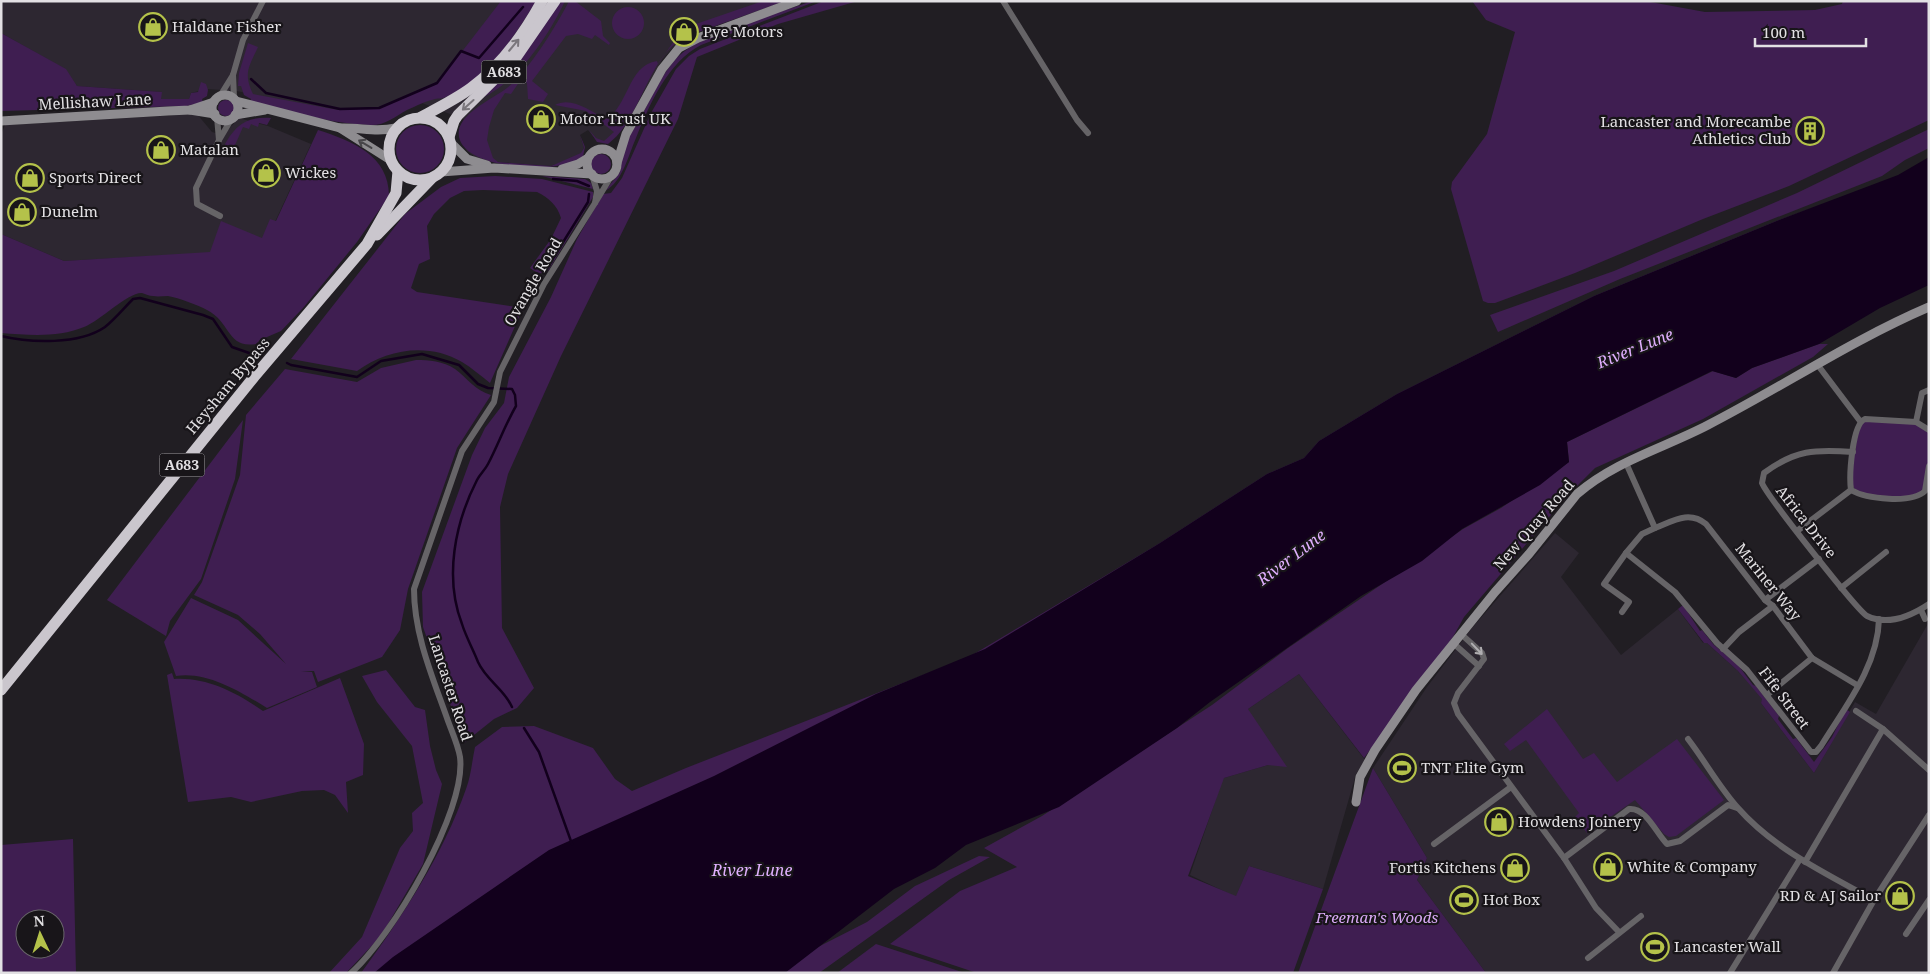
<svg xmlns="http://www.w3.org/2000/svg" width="1930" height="974" font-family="'Noto Serif',serif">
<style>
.built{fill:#2d2731}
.green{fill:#3f1e51;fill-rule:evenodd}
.water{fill:#12001c}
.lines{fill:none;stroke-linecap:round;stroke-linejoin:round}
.stream{stroke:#12001c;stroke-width:2.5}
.street{stroke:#666467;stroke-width:6}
.secondary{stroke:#8e8c90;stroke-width:9}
.highway{stroke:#cac6cd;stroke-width:11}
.oneway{stroke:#7a767c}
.oneway2{stroke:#474549}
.oneway3{stroke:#b0aeb1}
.labels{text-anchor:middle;stroke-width:4.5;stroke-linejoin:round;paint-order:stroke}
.shield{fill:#181519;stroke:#a5a3a6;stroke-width:1}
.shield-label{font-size:14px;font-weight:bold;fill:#e2e0e3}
.poi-label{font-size:15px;fill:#e2e0e3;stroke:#181519;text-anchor:start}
.street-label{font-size:15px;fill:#e2e0e3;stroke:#181519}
.park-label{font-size:15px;font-style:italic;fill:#d9a9f6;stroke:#181519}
.water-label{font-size:16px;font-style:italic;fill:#dfaffd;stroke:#181519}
</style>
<rect width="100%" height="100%" fill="#211e23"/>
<g class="built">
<path d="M1,1h784l-104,37 -19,22 -35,61 -18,21 -12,-1 -9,-11 -8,5 4,13 -2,6 -31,12 -52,-4 -24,-5 -8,-6 -7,-12 -1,-11 6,-8 -53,-21 -38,23 -137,-31 -30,-2 -16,4 -2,6h-28v-7l-84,-6 -12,-17 -64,-36z"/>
<path d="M197,114l15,18 11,3 16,-17 29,8 43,18 -49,106 -198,11 -63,-27v-99l4,-10z"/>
<path d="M1555,533l24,20 -18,24 60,78 57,-46 25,34h4l31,28 25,28 -2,4 53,70 41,-71 21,12 53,-92v351h-443l-69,-93 10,-22 -54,-90 54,-81 45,-59z"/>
<path d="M1299,674l66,86 -9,14 -33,115 -74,-23 -13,31 -46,-22 32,-94 2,-3 44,-13 -20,-56z"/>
</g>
<g class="green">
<path d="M501,1h35c-22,37 -50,78 -90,96 -4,2 -7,1 -11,2 -9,2 -19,7 -28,11 -13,7 -22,16 -38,15 -38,-1 -82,-14 -119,-24l1,-2 -7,-4 -3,-9h-3l1,-13 9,-30 10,4c-9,20 -15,26 -5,47l85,16 39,-2 60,-24z"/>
<path d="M560,1h5c-16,34 -46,79 -81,96l32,-32z"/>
<path d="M569,1h6l26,20 2,15 7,7 -1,2 -14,-10 -3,4 -14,-5 -12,2 -34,45 16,13 -5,8 -15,-3 -1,-16 -5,-5 -11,16 -6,-1 -11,17 -5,17 -2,13 6,18 5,4 53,4 30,-13 3,-5 -4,-13 5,12 -2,9c-18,20 -131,15 -124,-26 3,-18 35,-32 48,-42 21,-16 50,-63 62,-87z"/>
<path d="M763,1h22l-95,34c-43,16 -47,84 -82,109l-11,-2 -8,-12 7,8 8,3 10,-9 -28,-21 -31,-6c16,-9 36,6 50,14 24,-11 22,-54 52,-58l1,3 16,-23 -3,-6 4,-8 12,-3 3,2z"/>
<path d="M812,1h5l-116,44c-33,17 -52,60 -65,93 -8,18 -13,43 -31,53l15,-19 3,-23 5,-11c16,-23 28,-55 45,-76 24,-29 102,-47 139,-61z"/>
<path d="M824,1h34l-80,23 -81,33 -19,62 -117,237 -53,118 -8,33 2,121 32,60 -17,20 -23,11 -30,24 -41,-116 -1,-35 50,-137 13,-27 19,-25 5,-26 42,-80 26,-58 26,-45 8,-1 11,-15 29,-65 25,-44 13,-13 11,-7z"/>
<path d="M1472,1h173l60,11 110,-2 27,-6 1,-3h86v119l-140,66 -86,33 -128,54 -80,30h-7l-5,-2 -32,-112 1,-7 35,-48 28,-102 -29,-12z"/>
<circle cx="628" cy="23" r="16"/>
<path d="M1,33l65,36 11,17 85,6 -1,7h28l2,-6 7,-1 3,-10 5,2 2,6 -1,6 -5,3 1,3 -16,4 -186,5z"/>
<circle cx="226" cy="108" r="8"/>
<path d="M271,118l-4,7 -8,-2 -1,4 -7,-3 -2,5 -6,-2 -11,25 -9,-4c11,-22 23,-32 48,-30z"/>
<circle cx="420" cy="149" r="24"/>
<path d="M1929,129v19l-24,12 -23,16 -262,103 -122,53 -8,-17 124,-44 183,-78z"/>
<path d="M318,130c34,11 71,25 71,66l-32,46 -54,66 -22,23 -21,9 -4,4c-29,5 -25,-22 -49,-34 -9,-5 -28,-12 -39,-14 -5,0 -10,1 -15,0 -4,0 -7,-2 -11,-3 -14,-1 -42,28 -58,34 -26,11 -56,8 -83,6v-99l63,27 146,-9 11,-31 41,17 8,-19 6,2z"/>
<circle cx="601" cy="164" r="10"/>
<path d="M495,176l47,3 51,13v5l-45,74c-7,4 -11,2 -18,-3l21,-29 10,-21c-4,-13 -12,-20 -24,-26l-54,-2 -19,1 -14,7 -16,16 -7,12 3,33 -11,5 -8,24 6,4 106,16 -33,75c-9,-7 -18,-15 -28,-21 -34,-20 -75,-13 -105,9l-66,-12 114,-145 36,-27 19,-9z"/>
<path d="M542,176l43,3 6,4 2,6z"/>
<path d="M1837,199l-1431,774h-45c41,-56 82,-118 105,-184 5,-13 6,-28 9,-42l27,-20 32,-1 59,22 22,31 17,12 54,-23 283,-111 191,-114 107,-69 37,-16 15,-17 78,-47 197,-98 185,-76z"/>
<path d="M1819,344h9l-15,13 -110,62 -108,49 -28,28 -103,121 -11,20 -89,121 -65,-84 -51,35 39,58 -19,-2 -44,13 -36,98 48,20 13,-30 74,23 -30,84h-316l-87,-29 70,-53 57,-24 -33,-19 58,-32 170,-111 76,-57 175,-119 38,-21 68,-46 -2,-20 146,-71 23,7 16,-10z"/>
<path d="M416,360c13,0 27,1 39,9 12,9 21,22 36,26l-34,53 -49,141 -8,41 -18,27 -64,25 -4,-11h-13l11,1 5,15 -50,21c-26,-16 -60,-37 -91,-32l-12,-34 27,-44 47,22 48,44 -26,-30 -22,-19 -44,-20 8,-13 38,-107 6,-60 39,-46 72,13 24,-14z"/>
<path d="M243,420l-8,59 -34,100 -31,42 -4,15 -59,-36z"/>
<path d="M1860,421l56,1 13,8v36l-4,25 -14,8 -54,-6 -7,-12z"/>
<path d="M1683,605l17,26 2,-1 12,15 24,20 15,20 3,1 23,30 -1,3 15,20 3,-1 18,24 18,-25 14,-28 4,3 -36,61 -53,-70 1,-4 -24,-28 -31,-28h-3l-26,-34z"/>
<path d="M386,670l29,37 10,3 5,36 6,24 6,14 -19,80 -42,72 -35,37h-17l33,-36 38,-89 13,-17 -1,-18 11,-10 -11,-57 -35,-44 -15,-26z"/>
<path d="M172,673l2,6c33,-2 63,14 89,32l77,-33 24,66 -1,31 -17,7 2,31 -13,-18 -11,-5 -22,1 -51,11 -20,-5 -43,5 -21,-127z"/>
<path d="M1547,709l36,50 11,-6 23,29 60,-43 47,61 -48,36 -7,1 -5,-3 -29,-34 -48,33 -12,-16 4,-4 -53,-73 -16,11 -6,-7z"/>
<path d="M1373,768l54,90 -10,22 69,93h-188z"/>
<path d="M73,839l3,134h-75v-128zM25,919h30v30h-30z"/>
<path d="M979,856l11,1 -41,23 -130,93h-52l100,-51 48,-36z"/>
<path d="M876,944l89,29h-128z"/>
</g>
<path class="water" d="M1929,157v128l-49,23 -61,36 -67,24 -16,10 -24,-7 -145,71 2,20 -29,23 -78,44 -40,32 -61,35 -151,106 -33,26 -118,79 -93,38 -31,23 -41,21 -109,84h-411l19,-16 156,-107 165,-74 162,-82 109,-45 175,-106 107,-69 37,-16 15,-17 78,-47 197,-98 185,-76 119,-45z"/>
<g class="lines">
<g class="stream">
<path d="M251,79l15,14 74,16 39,-1 58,-25 24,-32 18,7 44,-51"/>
<path d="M553,179l24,2 12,5"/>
<path d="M547,268l41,-66 1,-8"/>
<path d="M1,336c29,7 78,9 104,-9 10,-8 19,-19 28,-28l7,-1 63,17 10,4 19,28 20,7"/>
<path d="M287,363l4,2 66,12 24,-16 41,-7 37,11 19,19 10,4 24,1 3,6 1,11c-11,19 -18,39 -28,58 -3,6 -8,10 -11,16 -22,43 -33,97 -15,144 4,13 11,25 16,38 8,18 27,28 34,45"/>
<path d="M524,728l15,24 33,92"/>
</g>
<g class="street">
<path d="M1003,1l74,119 11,13"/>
<path d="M233,75l1,23"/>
<path d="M220,96l13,-21 10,-35 20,-39"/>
<path d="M217,117l2,23"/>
<path d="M592,175l5,16 -2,12 17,-28"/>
<path d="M220,216l-23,-12 -1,-16 23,-48 13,-22"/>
<path d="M1817,364l43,57"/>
<path d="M1916,422l6,-29 7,-3"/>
<path d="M1929,430l-13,-8 -51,-3c-13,5 -16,57 -14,71 15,9 61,14 74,1l4,-25"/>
<path d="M1853,452c-38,-3 -58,-2 -89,21l-2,10c5,13 95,127 105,133 21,10 44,0 62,-12"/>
<path d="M1626,463l29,65 -13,6 -16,19 49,39 42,51 30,27 64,82h5l5,-6c24,-39 57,-80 58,-127"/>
<path d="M1655,528c18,-7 34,-18 51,-4l59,76 8,6 39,52 45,27"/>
<path d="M1797,531l54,-41"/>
<path d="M1841,588l45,-36"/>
<path d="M1765,600l54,-41"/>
<path d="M1921,610l4,9"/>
<path d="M1622,612l7,-10 -25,-18 22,-31"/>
<path d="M1461,634l21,19 2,6 -26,34 -4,10 4,11 106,144 32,50 23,24"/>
<path d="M1453,643l26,23"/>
<path d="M1723,649l16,-17 34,-26"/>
<path d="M1767,695l45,-37"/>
<path d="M1856,711l27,18 46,41"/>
<path d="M1688,739c17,22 31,48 50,69 36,41 89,66 136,92"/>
<path d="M1434,844l77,-57"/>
<path d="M1564,858l65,-49c17,-2 27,24 38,35l13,-3 48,-36 9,3"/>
<path d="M1805,862l78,-133"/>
<path d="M1906,934l23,-34"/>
<path d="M1588,958l53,-42"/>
<path d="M351,973c40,-35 116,-162 109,-216 -2,-12 -8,-25 -12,-36 -15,-43 -34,-86 -34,-132l48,-138 32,-49 6,-30 44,-88 51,-81"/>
<path d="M1730,973l70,-114"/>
<path d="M1833,973l41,-73 55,-85"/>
</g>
<g class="secondary">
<circle cx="225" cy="108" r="13"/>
<path d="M236,101l104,27c21,-1 34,5 56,0"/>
<path d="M190,110l25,4"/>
<path d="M235,115l30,-5"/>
<path d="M1,121l167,-10 22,-1 24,-8"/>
<path d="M340,128l52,33"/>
<path d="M451,143l16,16 20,6"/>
<circle cx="602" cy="164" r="15"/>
<path d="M617,163l9,-29 36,-65 17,-21 19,-10 99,-37"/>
<path d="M562,169l16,-5 10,-6"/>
<path d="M441,172l53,-4 98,6"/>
<path d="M1356,802l4,-25 15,-27 41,-60 79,-98 34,-38 48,-60c38,-33 87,-46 131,-69 74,-38 144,-85 221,-118"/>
</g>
<g class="highway">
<path d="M421,117c17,-9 35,-18 50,-29 31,-23 53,-54 71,-87"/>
<circle cx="420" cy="149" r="31"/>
<path d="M449,137l5,-16 4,-6 57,-56 40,-58"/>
<path d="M377,235l55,-57"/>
<path d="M1,690l253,-313 113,-133 29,-51 2,-22"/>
</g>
</g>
<defs><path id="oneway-shaft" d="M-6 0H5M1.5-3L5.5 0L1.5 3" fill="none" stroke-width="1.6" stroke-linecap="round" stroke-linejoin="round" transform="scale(1.25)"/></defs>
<g class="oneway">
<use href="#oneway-shaft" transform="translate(514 45) rotate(-50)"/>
<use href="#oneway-shaft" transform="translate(468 105) rotate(138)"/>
</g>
<use class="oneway2" href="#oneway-shaft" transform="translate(365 144) rotate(-149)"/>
<use class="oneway3" href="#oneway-shaft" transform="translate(1477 649) rotate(46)"/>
<defs>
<symbol id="shop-ring" viewBox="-11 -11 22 22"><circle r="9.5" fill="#181519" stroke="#b4c24a" stroke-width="1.5"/><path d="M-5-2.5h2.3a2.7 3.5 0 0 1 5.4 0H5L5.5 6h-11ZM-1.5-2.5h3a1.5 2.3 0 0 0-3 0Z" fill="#b4c24a"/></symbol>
<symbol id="building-ring" viewBox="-11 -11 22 22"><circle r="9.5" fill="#181519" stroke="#b4c24a" stroke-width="1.5"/><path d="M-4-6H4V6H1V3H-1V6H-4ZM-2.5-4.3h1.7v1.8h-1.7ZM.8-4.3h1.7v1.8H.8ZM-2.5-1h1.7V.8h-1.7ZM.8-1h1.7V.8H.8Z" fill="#b4c24a"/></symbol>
<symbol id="stadium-ring" viewBox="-11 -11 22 22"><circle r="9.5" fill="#181519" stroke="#b4c24a" stroke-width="1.5"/><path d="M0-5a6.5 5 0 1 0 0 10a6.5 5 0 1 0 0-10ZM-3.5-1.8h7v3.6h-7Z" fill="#b4c24a"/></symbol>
</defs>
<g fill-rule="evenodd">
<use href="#shop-ring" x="137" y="11" width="32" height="32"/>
<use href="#shop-ring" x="668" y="16" width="32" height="32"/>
<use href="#shop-ring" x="525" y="103" width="32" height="32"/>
<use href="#building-ring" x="1794" y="115" width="32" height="32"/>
<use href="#shop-ring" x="145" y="134" width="32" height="32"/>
<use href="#shop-ring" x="250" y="157" width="32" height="32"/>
<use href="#shop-ring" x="14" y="162" width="32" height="32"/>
<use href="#shop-ring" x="6" y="196" width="32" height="32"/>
<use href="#stadium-ring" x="1386" y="752" width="32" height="32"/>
<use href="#shop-ring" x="1483" y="806" width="32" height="32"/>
<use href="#shop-ring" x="1592" y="851" width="32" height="32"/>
<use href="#shop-ring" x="1499" y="852" width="32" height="32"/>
<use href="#shop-ring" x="1884" y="880" width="32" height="32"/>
<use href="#stadium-ring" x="1448" y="884" width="32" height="32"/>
<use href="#stadium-ring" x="1639" y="931" width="32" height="32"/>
</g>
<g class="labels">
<g class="shield">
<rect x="481.5" y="60.5" width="45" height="23" rx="4"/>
<rect x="159.5" y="453.5" width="45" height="23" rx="4"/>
</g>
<g class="shield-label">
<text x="504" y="77">A683</text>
<text x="182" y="470">A683</text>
</g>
<g class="poi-label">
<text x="172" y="32">Haldane Fisher</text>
<text x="703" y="37">Pye Motors</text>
<text x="560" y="124">Motor Trust UK</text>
<text x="1791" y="127" text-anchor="end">Lancaster and Morecambe<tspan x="1791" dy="17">Athletics Club</tspan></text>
<text x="180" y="155">Matalan</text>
<text x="285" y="178">Wickes</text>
<text x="49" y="183">Sports Direct</text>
<text x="41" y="217">Dunelm</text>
<text x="1421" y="773">TNT Elite Gym</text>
<text x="1518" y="827">Howdens Joinery</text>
<text x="1627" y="872">White &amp; Company</text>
<text x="1496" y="873" text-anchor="end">Fortis Kitchens</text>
<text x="1881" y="901" text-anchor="end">RD &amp; AJ Sailor</text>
<text x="1483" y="905">Hot Box</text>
<text x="1674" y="952">Lancaster Wall</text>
</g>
<g class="street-label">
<text transform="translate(95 102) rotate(-3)" y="5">Mellishaw Lane</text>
<text transform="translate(533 282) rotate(-60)" y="5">Ovangle Road</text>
<text transform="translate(228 386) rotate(-50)" y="5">Heysham Bypass</text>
<text transform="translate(1806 522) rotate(52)" y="5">Africa Drive</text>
<text transform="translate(1534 525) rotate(-49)" y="5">New Quay Road</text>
<text transform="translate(1768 582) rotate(51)" y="5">Mariner Way</text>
<text transform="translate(450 688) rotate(72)" y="5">Lancaster Road</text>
<text transform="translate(1784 698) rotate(53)" y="5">Fife Street</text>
</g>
<g class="park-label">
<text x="1377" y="923">Freeman's Woods</text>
</g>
<g class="water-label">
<text transform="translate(1635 348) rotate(-22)" y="6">River Lune</text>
<text transform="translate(1291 557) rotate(-37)" y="6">River Lune</text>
<text x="752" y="876">River Lune</text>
</g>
</g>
<rect width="1930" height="974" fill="none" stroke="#e2e0e3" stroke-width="5"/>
<g transform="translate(40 934) rotate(356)"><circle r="24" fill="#181519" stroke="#69666a"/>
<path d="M0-4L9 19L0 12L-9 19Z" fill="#b4c24a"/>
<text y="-8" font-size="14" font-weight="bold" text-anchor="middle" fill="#e2e0e3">N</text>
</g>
<path d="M1755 38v8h111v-8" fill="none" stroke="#e2e0e3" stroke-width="2.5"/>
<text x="1762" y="38" font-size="15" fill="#e2e0e3" stroke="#181519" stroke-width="4" paint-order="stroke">100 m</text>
</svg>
